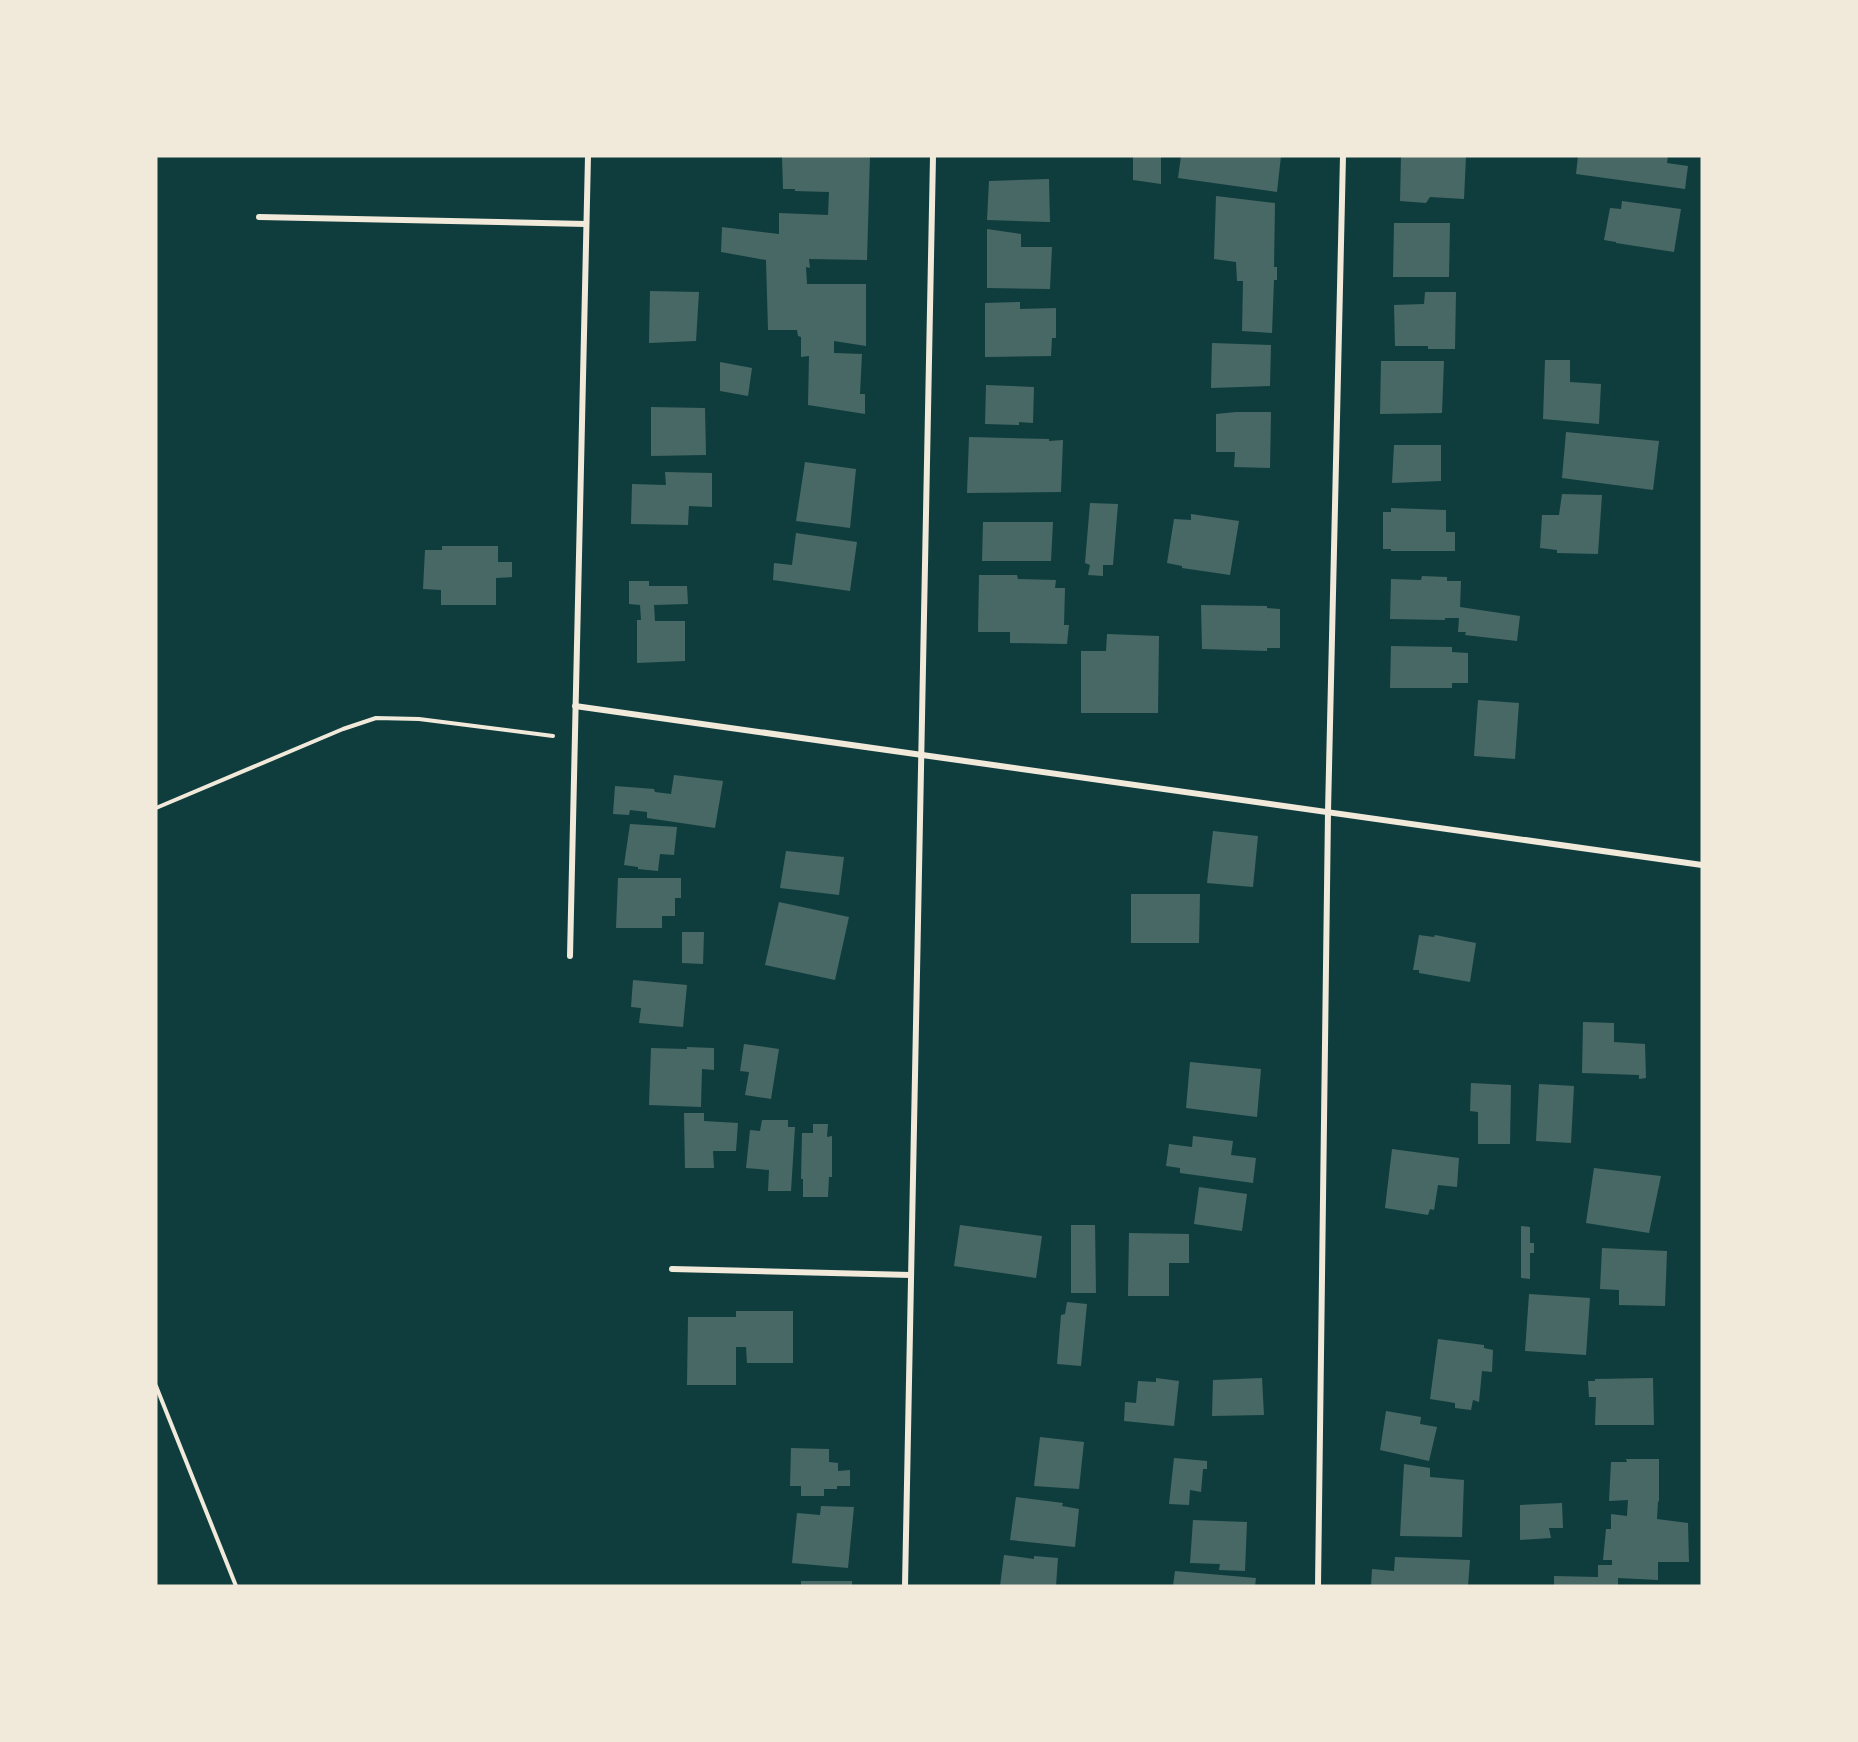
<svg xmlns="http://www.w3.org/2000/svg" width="1858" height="1742" font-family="Poppins,sans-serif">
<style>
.building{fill:#486865}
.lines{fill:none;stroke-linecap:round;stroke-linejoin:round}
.path{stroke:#f1e9da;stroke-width:4}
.minor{stroke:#f1e9da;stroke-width:6}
</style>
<rect width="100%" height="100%" fill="#0f3d3e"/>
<g class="building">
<path d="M782,156h88l-3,104 -58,-1 1,9 -4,-1 1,17h59v62l-32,-5v12l28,1 -2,40h5v20l-57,-9 1,-49 -8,1v-20l-3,-1 -1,-6h-29l-2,-70 -45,-8 1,-25 57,7v-21l49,2 1,-23 -34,-1v-2h-12z"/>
<path d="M1133,156h28v28l-28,-4z"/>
<path d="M1181,156h100l-4,36 -99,-14z"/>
<path d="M1401,156h65l-2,43 -34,-2 -4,6 -26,-2z"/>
<path d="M1578,156h90l-1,7 21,3 -3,23 -109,-15z"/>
<path d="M1049,179l1,43 -63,-2 2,-39z"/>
<path d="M1216,196l59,7 -1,64h3v13h-3l-2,53 -30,-2 1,-50h-6l-1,-19 -22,-3z"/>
<path d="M1622,201l59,8 -7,43 -58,-9v-1l-12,-2 6,-32 11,1z"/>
<path d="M1394,223h56l-1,54h-56z"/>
<path d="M987,229l34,5v13h31l-2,42 -63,-1z"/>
<path d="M650,291l49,1 -3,49 -47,2z"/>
<path d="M1425,292h31l-1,57h-27v-3h-33l-1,-41 30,-1z"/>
<path d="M1020,302v7l36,-1v30h-4l-1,18 -66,1v-54z"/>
<path d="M1212,343l59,2 -1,41 -59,2z"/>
<path d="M1545,360h25v22l31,2 -2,40 -56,-5z"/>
<path d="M1381,361h63l-2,52 -62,1z"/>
<path d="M720,362l32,6 -4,28 -28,-5z"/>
<path d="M986,385l48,2 -1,36 -14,-1v3l-34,-1z"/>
<path d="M651,407l54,1 1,47 -55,1z"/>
<path d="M1236,412h35l-1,56 -36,-1 1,-15h-19v-38z"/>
<path d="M1566,432l93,9 -6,49 -91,-12z"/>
<path d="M969,437l80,2v2l14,-1 -2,52 -94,1z"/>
<path d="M1394,445h47v36l-49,2z"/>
<path d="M805,462l51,7 -6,59 -54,-7z"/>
<path d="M665,472l47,1v34l-23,-1 -1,19 -57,-1 1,-40 34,1z"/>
<path d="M1562,494l40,1 -4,59 -41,-1v-3l-17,-2 2,-33h17z"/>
<path d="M1090,503l28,1 -5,61h-10v11l-15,-1 2,-10 -5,-2z"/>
<path d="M1391,508l55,2v22h9v19h-64v-2h-8v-37h8z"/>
<path d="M1191,514l48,7 -9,54 -48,-7v-2l-15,-3 7,-44 17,1z"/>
<path d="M983,522h70l-2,39h-69z"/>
<path d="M796,533l61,9 -7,49 -77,-11 1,-17 18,2z"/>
<path d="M442,546h56v16h14v15l-16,1v27h-55v-15l-18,-1 2,-39h17z"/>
<path d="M979,575h38l1,4 38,1 -1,8h10l-1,37h5l-2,19 -57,-1v-11h-32z"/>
<path d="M1422,576l25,1v4h14l-1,26 60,9 -3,25 -52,-6 1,-3h-8l1,-14h-14v2l-55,-1 1,-40 30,1z"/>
<path d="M629,581h20v5h38l1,18 -34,1 1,16h30v40l-48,2v-43h4l-1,-15 -11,-1z"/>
<path d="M1201,605l66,1v2l13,1v39h-13v3l-65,-2z"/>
<path d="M1107,634l52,2 -1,77h-77v-62h25z"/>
<path d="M1391,646l61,1v5l16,1v30h-16v5h-62z"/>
<path d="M1478,700l41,3 -4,56 -41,-3z"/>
<path d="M674,775l49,6 -8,47 -68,-10v-6l-17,-2 -1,5 -16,-1 2,-28 39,3 1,3 16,2z"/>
<path d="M630,824l47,3 -3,28 -14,-1 -2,17 -20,-2v-2l-14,-2z"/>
<path d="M1213,831l45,5 -5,51 -46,-4z"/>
<path d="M786,851l58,6 -5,38 -59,-7z"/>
<path d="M618,878h63v20h-6v18h-13v12h-46z"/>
<path d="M1131,894h69l-1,49h-68z"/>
<path d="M779,902l70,15 -14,63 -70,-15z"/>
<path d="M682,932h22l-1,32 -21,-1z"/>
<path d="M1419,935l15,2 1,-2 41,8 -6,39 -51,-9v-3h-6z"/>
<path d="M633,980l54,5 -4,42 -44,-4 2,-15 -10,-1z"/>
<path d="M1583,1022l31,1v19l31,2 1,34 -7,1v-4l-57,-2z"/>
<path d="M744,1044l35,5 -8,50 -26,-4 4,-23 -9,-1z"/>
<path d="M687,1047l27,1v22l-12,-1 -1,38 -52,-2 2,-57 36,1z"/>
<path d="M1190,1062l71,7 -4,48 -71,-9z"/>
<path d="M1471,1083l40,2 -1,59h-32v-32l-8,-1z"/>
<path d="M1539,1084l35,2 -3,57 -35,-2z"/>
<path d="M684,1113h20v8l34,2 -2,28h-23l1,17h-29z"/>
<path d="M762,1120h26v7h7l-4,64h-23l1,-21 -23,-2 4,-38 10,1z"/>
<path d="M813,1124h15l-1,13 5,-1v41h-3l-1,20h-25v-18h-2l1,-46h11z"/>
<path d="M1193,1136l40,5 -2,14 25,3 -3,25 -73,-10v-5l-14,-2 3,-22 23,3z"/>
<path d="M1392,1149l67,9 -2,29 -19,-2 -4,25 -4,-1 -2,6 -43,-7z"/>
<path d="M1594,1168l67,8 -12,57 -63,-10z"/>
<path d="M1199,1187l48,7 -5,37 -48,-7z"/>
<path d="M960,1225l82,11 -6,42 -82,-12z"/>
<path d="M1071,1225h24l1,68h-25z"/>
<path d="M1521,1226l9,1v16h4v10h-4v26l-9,-1z"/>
<path d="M1129,1233l60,1v29h-20v33h-41z"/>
<path d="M1602,1248l65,3 -2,55 -46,-1v-15l-19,-1z"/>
<path d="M1529,1294l61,4 -4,57 -61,-4z"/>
<path d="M1067,1302l20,2 -6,62 -24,-2 4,-49 4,-1z"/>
<path d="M736,1311h57v52h-46l-1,-16h-10v38h-49l1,-68h48z"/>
<path d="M1438,1339l46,6v3l9,2 -1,22 -10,-1 -3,31 -6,-2 -2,10 -16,-2v-5l-25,-4z"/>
<path d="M1156,1378l23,3 -5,45 -50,-5 1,-19 11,1 2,-22 18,1z"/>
<path d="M1262,1378l2,37 -52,1 1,-36z"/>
<path d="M1653,1378l1,47h-59l1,-28h-7l-1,-16h7v-2z"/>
<path d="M1386,1411l35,6 -1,7 17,3 -8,34 -49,-11z"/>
<path d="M1040,1437l44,5 -5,47 -45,-3z"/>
<path d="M791,1448l38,1v13l9,1v8l12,-1v16h-13v3h-13v7h-23v-10h-11z"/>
<path d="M1174,1458l33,3v8h-4l-2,23 -11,-2 -1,15 -20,-1z"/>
<path d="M1626,1459h33v42l-1,1 -1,17 31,4 1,39h-31v18l-40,-2v8h-64v-10l44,1v-12h14v-5h-9l3,-31h5v-15l16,2 1,-16 -19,1 2,-39h16z"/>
<path d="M1404,1464l26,4v9l34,3 -2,57 -62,-1z"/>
<path d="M1016,1497l47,6 -1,3 17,3 -4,38 -65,-7z"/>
<path d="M1562,1503l1,25h-14l2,10 -31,2v-35z"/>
<path d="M821,1506l33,1 -6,61 -56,-5 5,-50 23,2z"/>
<path d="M1193,1520l54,2 -2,49 -26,-1 1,-6 -30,-1z"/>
<path d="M1004,1555l30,4v-3l24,2 -2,28h-56z"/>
<path d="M1395,1557l75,3 -2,26h-97l1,-17 22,2z"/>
<path d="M1175,1571l81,7 -1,8h-82z"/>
<rect x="801" y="1581" width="51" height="5"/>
</g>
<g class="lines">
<g class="path">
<path d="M156,808l187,-79 33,-11 43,1 134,17"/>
<path d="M156,1386l80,200"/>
</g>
<g class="minor">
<path d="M259,217l327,7"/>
<path d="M575,706l1127,159"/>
<path d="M570,956l18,-800"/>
<path d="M672,1269l239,6"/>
<path d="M905,1586l28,-1430"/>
<path d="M1318,1586l10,-774 15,-656"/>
</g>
</g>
<rect width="1858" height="1742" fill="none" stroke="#f1e9da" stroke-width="315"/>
</svg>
